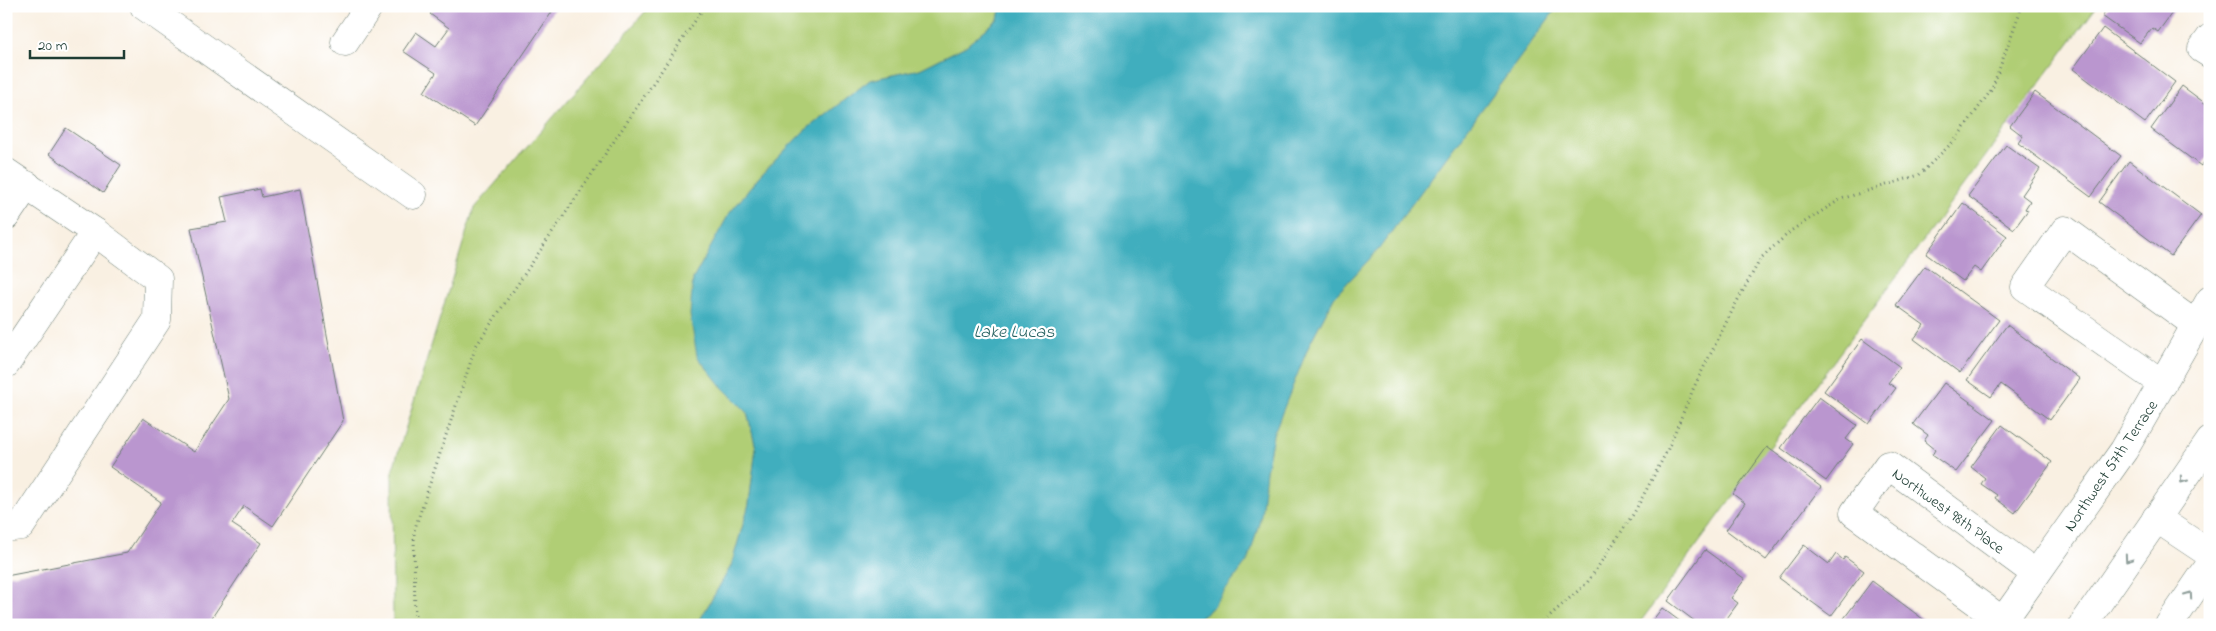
<svg xmlns="http://www.w3.org/2000/svg" width="2216" height="631" font-family="'Indie Flower',sans-serif">
<style>
.green{fill:#b0ce75;stroke:#688654}
.water{fill:#40aebe;stroke:#307679}
.building{fill:#ba96cf}
.lines{fill:none;stroke-linecap:round;stroke-linejoin:round}
.minor-casing{stroke:#6b7c71;stroke-width:29}
.path{stroke:#6b7c71;stroke-width:3;stroke-dasharray:1 4;stroke-linecap:butt}
.minor{stroke:#fff;stroke-width:28}
.oneway{stroke:#8f9e9a}
.labels{text-anchor:middle;stroke-width:4.5;stroke-linejoin:round;paint-order:stroke}
.street-label{font-size:16px;fill:#1f3d34;stroke:#fff}
.water-label{font-size:18px;font-style:italic;fill:#2b6564;stroke:#fff}
</style>
<rect width="100%" height="100%" fill="#fff"/>
<filter id="ink" filterUnits="userSpaceOnUse"><feTurbulence type="fractalNoise" baseFrequency=".02" numOctaves="2"/><feDisplacementMap in="SourceGraphic" scale="10" xChannelSelector="R" yChannelSelector="G"/><feConvolveMatrix kernelMatrix="1 2 1 2 8 2 1 2 1" color-interpolation-filters="sRGB"/></filter>
<filter id="wash" filterUnits="userSpaceOnUse"><feTurbulence type="fractalNoise" baseFrequency=".0096" numOctaves="4" result="noise"/><feDisplacementMap in="SourceGraphic" scale="20" xChannelSelector="R" yChannelSelector="G"/><feGaussianBlur stdDeviation="1.12" result="paint"/><feColorMatrix in="noise" values="0 0 0 0 0 0 0 0 0 0 0 0 0 0 0 0 0 1.4 0 .05"/><feComposite in="paint" operator="in"/></filter>
<g filter="url(#wash)">
<rect width="100%" height="100%" fill="#f9f0e2"/>
<g class="green">
<path d="M650,6h351l-3,13 -32,27 -46,23 -50,11 -67,52 -43,44 -31,38 -36,65 4,77 25,31 25,25 9,36 -7,56 -18,62 -34,59h-304l-1,-153 82,-264z"/>
<path d="M1558,6h539l-459,619h-449l24,-18 53,-136 7,-36 22,-57 15,-35 24,-46 44,-47z"/>
</g>
<path class="water" d="M1001,6h557l-180,244 -44,47 -24,46 -37,92 -7,36 -5,45 -12,43 -36,48 -24,18h-492l34,-59 18,-62 7,-56 -9,-36 -25,-25 -25,-31 -7,-41 3,-36 36,-65 31,-38 43,-44 67,-52 50,-11 46,-23 32,-27z"/>
<g id="blocks">
<g class="building">
<path d="M436,6h120l-81,120 -51,-34 12,-19 -33,-22 13,-19 20,14 13,-18 -19,-14z"/>
<path d="M2109,6h68l-19,26 -6,-4 -12,15 -38,-27z"/>
<path d="M2103,28l72,54 -30,41 -72,-54z"/>
<path d="M2182,86l28,21v47l-9,12 -50,-37z"/>
<path d="M2035,92l86,64 -30,41 -73,-54 5,-7 -13,-10z"/>
<path d="M66,128l55,37 -18,28 -54,-39z"/>
<path d="M2006,145l34,24 -18,26 8,6 -5,8 3,1 -14,19 -46,-33z"/>
<path d="M2129,161l72,54 -30,41 -72,-54z"/>
<path d="M260,189l2,8 38,-8 43,232 -70,105 -29,-20 -12,18 29,19 -54,82h-201v-49l121,-23 34,-51 -51,-35 33,-49 51,34 35,-53 -38,-171 36,-6 -6,-25z"/>
<path d="M1963,203l44,33 -26,36 -7,-5 -11,14 -37,-27z"/>
<path d="M1925,266l74,54 -39,53 -46,-34 10,-14 -28,-20z"/>
<path d="M2007,325l73,54 -30,41 -49,-36 -10,13 -24,-17z"/>
<path d="M1862,339l38,28 -12,16 8,5 -27,36 -45,-33z"/>
<path d="M1944,383l51,37 -39,52 -24,-17 3,-5 -11,-9 4,-6 -15,-11z"/>
<path d="M1819,397l38,28 -11,14 7,5 -27,37 -45,-33z"/>
<path d="M2002,425l50,37 -37,51 -20,-15 2,-3 -16,-11 4,-6 -14,-11z"/>
<path d="M1767,447l54,40 -55,73 -40,-30 19,-27 -12,-9z"/>
<path d="M1804,545l25,19 7,-10 7,6 2,-3 19,14 -33,45 -52,-38z"/>
<path d="M1705,550l40,29 -14,19 7,5 -16,22h-22l-32,-24z"/>
<path d="M1872,581l59,44h-84l-5,-4z"/>
<path d="M1662,608l23,17h-36z"/>
</g>
</g>
</g>
<g filter="url(#ink)">
<use href="#blocks" fill-opacity="0" stroke="#6b7c71" stroke-width="1"/>
<g class="lines">
<defs>
<g id="minor">
<path d="M144,6l269,189"/>
<path d="M2210,38l-8,11 8,5"/>
<path d="M345,42l24,-36"/>
<path d="M6,172l89,60"/>
<path d="M6,216l21,-31"/>
<path d="M6,364l89,-132 63,47 -1,41 -136,206 -15,2"/>
<path d="M2163,384l-138,-97 40,-57 131,95"/>
<path d="M2156,518l54,36"/>
<path d="M2003,621l-149,-108 34,-48 148,109"/>
<path d="M2000,625l124,-175 86,-150"/>
<path d="M2083,625l127,-184"/>
<path d="M2169,625l41,-60"/>
</g>
</defs>
<use href="#minor" class="minor-casing"/>
<g class="path">
<path d="M415,625l-1,-94 62,-185 229,-340"/>
<path d="M1539,625l48,-42 47,-70 33,-62 27,-64 41,-82 26,-47 31,-28 49,-31 78,-24 37,-36 36,-50 30,-83"/>
</g>
<use href="#minor" class="minor"/>
</g>
<defs><path id="oneway-chevron" d="M-2-3.5L2.5 0L-2 3.5" fill="none" stroke-width="1.6" stroke-linecap="round" stroke-linejoin="round" transform="scale(1.25)"/></defs>
<g class="oneway">
<use href="#oneway-chevron" transform="translate(2183 480) rotate(125)"/>
<use href="#oneway-chevron" transform="translate(2128 559) rotate(125)"/>
<use href="#oneway-chevron" transform="translate(2189 595) rotate(-55)"/>
</g>
</g>
<g class="labels">
<g class="street-label">
<text transform="translate(2110 465) rotate(-56)" y="6">Northwest 57th Terrace</text>
<text transform="translate(1949 510) rotate(36)" y="6">Northwest 98th Place</text>
</g>
<g class="water-label">
<text x="1014" y="337">Lake Lucas</text>
</g>
</g>
<rect width="2216" height="631" fill="none" stroke="#fff" stroke-width="25"/>
<path d="M30 50v8h94v-8" fill="none" stroke="#1f3d34" stroke-width="2.5"/>
<text x="38" y="50" font-size="15" fill="#1f3d34" stroke="#ffffff" stroke-width="4" paint-order="stroke">20 m</text>
</svg>
